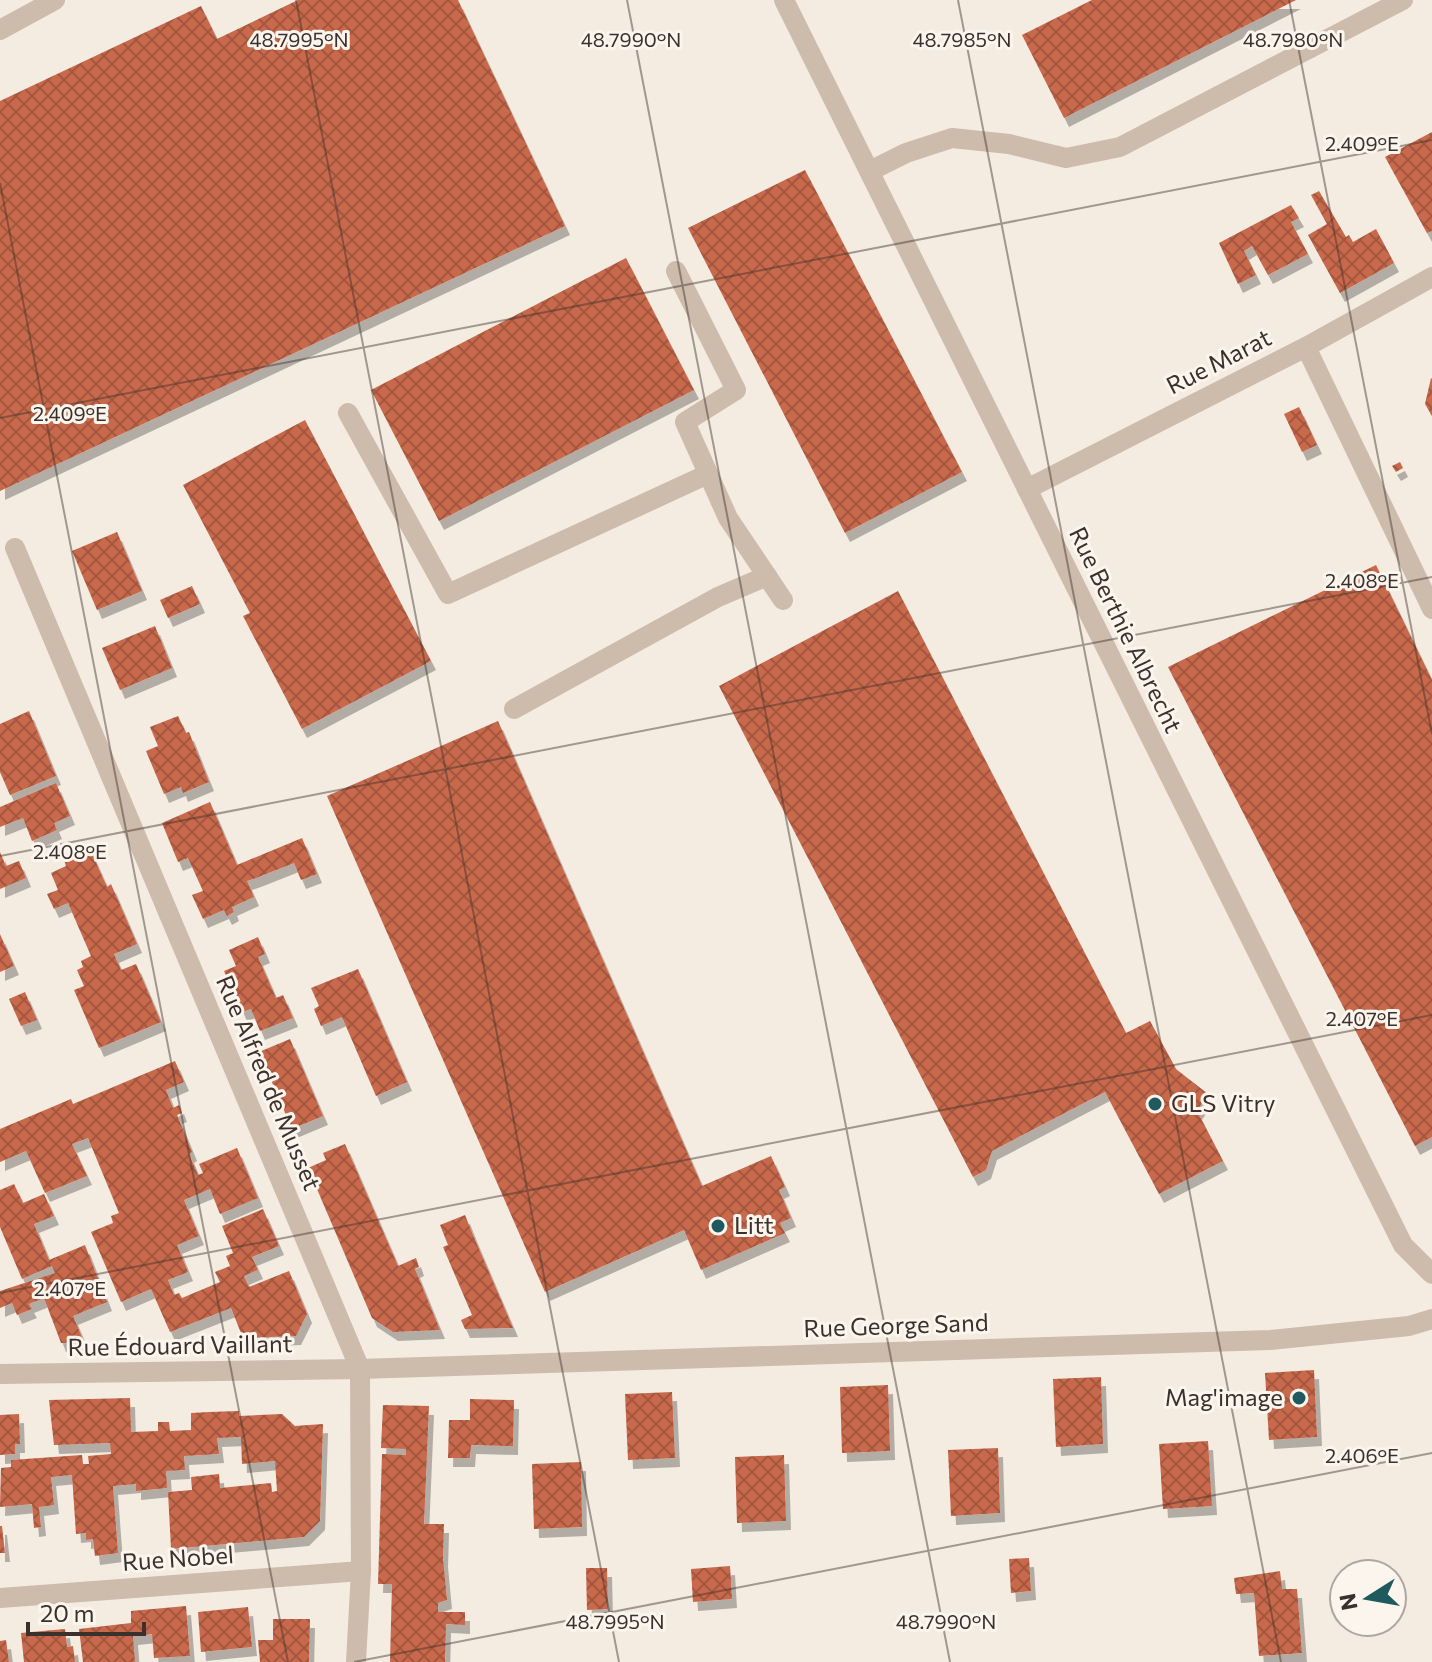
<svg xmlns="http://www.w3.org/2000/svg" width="1432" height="1662" font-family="Commissioner,sans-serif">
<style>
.building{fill:url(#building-cross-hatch);filter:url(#shadow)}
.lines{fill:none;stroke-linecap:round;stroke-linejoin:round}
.minor{stroke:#cdbbac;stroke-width:20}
.ticks{fill:none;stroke:#3b302b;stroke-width:2;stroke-opacity:0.45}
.poi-dot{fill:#1f5a5e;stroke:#fbf5ee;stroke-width:3}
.labels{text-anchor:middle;stroke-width:6;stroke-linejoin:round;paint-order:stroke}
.street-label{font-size:24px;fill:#3b302b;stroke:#fbf5ee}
.poi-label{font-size:24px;fill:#3b302b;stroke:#fbf5ee;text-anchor:start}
.ticks-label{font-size:20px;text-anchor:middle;fill:#3b302b;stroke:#fbf5ee;stroke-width:6;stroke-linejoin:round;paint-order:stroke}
</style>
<defs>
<pattern id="building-cross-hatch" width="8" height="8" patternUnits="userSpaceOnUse" patternTransform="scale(2)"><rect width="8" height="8" fill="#c8694b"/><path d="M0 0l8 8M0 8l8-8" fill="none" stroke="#a4573f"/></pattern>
<filter id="shadow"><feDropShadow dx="5" dy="9" stdDeviation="0" flood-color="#0004"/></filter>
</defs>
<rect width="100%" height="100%" fill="#f4ebe1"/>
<g class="building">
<path d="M298,0h160l107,226 -565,265v-390l201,-95 16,33z"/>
<path d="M1092,0h204l-232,118 -42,-83z"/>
<path d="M1432,132v99l-5,2 -42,-76z"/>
<path d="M805,170l157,302 -117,61 -157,-305z"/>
<path d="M1319,191l27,46 3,-2 4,7 23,-13 18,34 -54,30 -32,-58 19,-11 -16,-29z"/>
<path d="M1291,205l8,13 -8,4 17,32 -40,21 -16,-29 -8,5 12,24 -18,9 -19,-41z"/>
<path d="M626,258l68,132 -255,131 -68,-131z"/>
<path d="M1431,378l1,1v37l-7,-12z"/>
<path d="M1299,407l18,38 -15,7 -18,-38z"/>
<path d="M305,420l126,241 -129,68 -59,-113 7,-3 -67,-128z"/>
<path d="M1400,462l3,6 -7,4 -4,-6z"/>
<path d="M117,532l25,59 -45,19 -25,-59z"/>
<path d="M1376,565l56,115v457l-17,9 -247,-479z"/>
<path d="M192,586l8,18 -32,14 -8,-18z"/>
<path d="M898,591l228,442 24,-12 26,48 32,25 -11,17 26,50 -64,33 -54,-102 -113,59 -6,19 -13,7 -254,-491z"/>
<path d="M155,626l17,42 -52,22 -18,-42z"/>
<path d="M29,711l27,65 -46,19 -10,-23v-48z"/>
<path d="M178,716l8,17 3,-1 20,50 -26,11 -2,-6 -17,7 -18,-43 12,-5 -8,-19z"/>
<path d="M498,721l204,465 69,-30 14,31 -6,3 12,28 -11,5 5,10 -84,37 -17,-40 -139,62 -218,-496z"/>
<path d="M56,783l14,33 -16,7 3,7 -25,11 -9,-23 -23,9v-20z"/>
<path d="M210,802l27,63 65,-27 15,36 -16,6 -7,-17 -38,15 -9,3 7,16 -22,10 2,5 -7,4 -3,-6 -21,9 -11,-24 11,-4 -15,-33 -10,4 -16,-39z"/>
<path d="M88,845l19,42 4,-3 26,60 -23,10 7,16 15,-6 25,58 -62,26 -25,-58 10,-4 -7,-16 6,-3 -2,-6 10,-5 -23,-53 -14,6 -7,-15 11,-4 -7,-17 15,-7 -3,-10z"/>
<path d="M0,852l6,14 13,-5 7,17 -26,11z"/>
<path d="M0,934l14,32 -14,6z"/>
<path d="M258,937l7,17 -7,3 18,41 7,-3 10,23 -33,13 -9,-22 -9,3 -18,-41 12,-5 -7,-16z"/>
<path d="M358,969l49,113 -31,14 -34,-79 -21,9 -7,-17 5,-3 -8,-18z"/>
<path d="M25,992l12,28 -16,6 -12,-27z"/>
<path d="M290,1039l33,77 -31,13 -33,-77z"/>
<path d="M175,1061l9,21 -18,8 7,18 6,-3 3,8 -5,2 15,37 -3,2 9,21 5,-2 -4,-9 38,-16 21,50 -38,16 -10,-25 -26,11 15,36 -22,9 11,27 -20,8 6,15 5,-2 3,5 38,-16 -5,-10 15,-6 -4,-10 7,-3 -11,-27 41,-17 16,37 -27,11 6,13 -14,6 5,11 40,-16 18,43 -11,22 -53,2 -12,-30 -61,24 -19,-43 -30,13 -30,-70 22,-9 -2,-7 8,-3 -31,-75 -16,6 15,32 -42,17 -19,-42 -26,11v-33l71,-30 2,5z"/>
<path d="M345,1144l53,122 18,-8 3,9 -4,2 25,61 -47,2 -21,-14 -64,-150 18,-8 -3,-7z"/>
<path d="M14,1184l9,19 21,-9 10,22 -20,8 15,36 36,-15 22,57 -34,14 11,26 -23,1 -17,-45 -15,6 3,5 -15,6 -5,-12 -12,5v-17l55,-18 -3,-7 -30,13 -22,-52v-37z"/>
<path d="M465,1215l8,20 40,93 -48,1 -4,-9 11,-5 -29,-68 5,-2 -8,-20z"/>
<path d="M1314,1370l3,67 -48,3 -4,-67z"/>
<path d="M1101,1377l2,67 -47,3 -3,-68z"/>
<path d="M888,1385l2,66 -48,2 -2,-66z"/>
<path d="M672,1392l3,66 -47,2 -3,-66z"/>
<path d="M130,1398l1,34 27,-1v-9h11l1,9 21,-1v-17l18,-1 30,-1v5l43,-2 13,12 28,-2 -3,97 -16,16 -133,12 -3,-57 24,-2 -1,-13 28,-3 1,14 51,-5 1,9 5,-1 -2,-30 -33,3 -1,-27 -24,1 2,16 -35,2 1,14 -19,1 1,17 -31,3v-7l-23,2 5,67 -23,3 -2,-17 -7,1v-7l-10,1 -4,-59 -21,2 3,28 -15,2 2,20 -7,1 -2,-24 -32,3 1,-39 10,-1v-7l71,-5 1,9h6l-1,-8 23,-2 -1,-11 -56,2 -5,-45z"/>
<path d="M470,1399l44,1 -1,46 -42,-1 -1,13h-22l1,-38h21z"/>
<path d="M383,1405l46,1 -5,118h20l-1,34 4,42 -9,3v9h27v13l-19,-1 -1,38h-55l2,-78h-14l4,-130 24,1v-6l-25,-1z"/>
<path d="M19,1414l1,30h-5v10l-15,1v-40z"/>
<path d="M1208,1441l4,65 -49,3 -4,-65z"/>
<path d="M998,1448l2,65 -49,3 -3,-66z"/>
<path d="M784,1455l2,66 -49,2 -2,-66z"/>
<path d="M581,1462l1,65 -48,2 -2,-65z"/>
<path d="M0,1526h2l3,27h-5z"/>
<path d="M1029,1558l2,33 -20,2 -2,-34z"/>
<path d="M730,1566l2,33 -39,3 -2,-33z"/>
<path d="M586,1568h21l1,41 -21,1z"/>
<path d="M1280,1571l2,18h15l5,64 -43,3 -5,-63 -18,1 -2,-16z"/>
<path d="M186,1606l4,50 -36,2 -2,-24 -19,2 2,26h-52l-4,-33 52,-6v-12z"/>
<path d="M248,1607l4,40 -51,5 -3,-40z"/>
<path d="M273,1619h37l-1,43h-49l-2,-22h15z"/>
<path d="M65,1629l2,18 6,-1 2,16h-51l-3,-29z"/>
<path d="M6,1640l3,22h-9v-21z"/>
</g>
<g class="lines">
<g class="minor">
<path d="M784,0l619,1245 29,29"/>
<path d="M0,30l55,-30"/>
<path d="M870,171l36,-18 46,-15 57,6 57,14 54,-11 283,-147"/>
<path d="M676,271l60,119 -51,32 43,96 55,82"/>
<path d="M1306,347l126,262"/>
<path d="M348,413l100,181 260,-120"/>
<path d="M1027,489l279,-142 126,-70"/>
<path d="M15,548l345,821 1,202 -5,91"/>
<path d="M514,709l204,-112 49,-21"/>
<path d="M0,1374l360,-5 910,-29 139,-14 23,-7"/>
<path d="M0,1598l361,-27"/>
</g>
</g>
<path class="ticks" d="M296,0l323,1662M627,0l323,1662M958,0l323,1662M1289,0l143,734M0,183l288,1479M0,418l1432,-278M0,856l1432,-279M0,1293l1432,-278M354,1662l1078,-209"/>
<g class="poi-dot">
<circle cx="1155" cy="1104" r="8"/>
<circle cx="718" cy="1226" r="8"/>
<circle cx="1299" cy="1398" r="8"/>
</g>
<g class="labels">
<g class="street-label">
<text transform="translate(1219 362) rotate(-27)" y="8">Rue Marat</text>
<text transform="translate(1125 630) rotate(64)" y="8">Rue Berthie Albrecht</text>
<text transform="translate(268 1083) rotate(67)" y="8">Rue Alfred de Musset</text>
<text transform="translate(896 1326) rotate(-2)" y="8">Rue George Sand</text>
<text transform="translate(180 1346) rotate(-1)" y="8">Rue Édouard Vaillant</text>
<text transform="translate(178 1559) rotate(-4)" y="8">Rue Nobel</text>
</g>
<g class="poi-label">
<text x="1171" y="1112">GLS Vitry</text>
<text x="734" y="1234">Litt</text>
<text x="1283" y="1406" text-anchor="end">Mag'image</text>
</g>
</g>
<g class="ticks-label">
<text x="299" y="47">48.7995°N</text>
<text x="631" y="47">48.7990°N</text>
<text x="962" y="47">48.7985°N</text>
<text x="1293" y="47">48.7980°N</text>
<text x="1362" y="151">2.409°E</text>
<text x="70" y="421">2.409°E</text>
<text x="1362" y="588">2.408°E</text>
<text x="70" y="859">2.408°E</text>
<text x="1362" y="1026">2.407°E</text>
<text x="70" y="1296">2.407°E</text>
<text x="1362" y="1463">2.406°E</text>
<text x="615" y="1629">48.7995°N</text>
<text x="946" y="1629">48.7990°N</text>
</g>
<g transform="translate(1368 1598) rotate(259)"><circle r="38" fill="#fbf5ee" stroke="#aea6a0" stroke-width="2"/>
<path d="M0-6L14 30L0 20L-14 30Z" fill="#1f5a5e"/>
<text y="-12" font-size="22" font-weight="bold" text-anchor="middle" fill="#3b302b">N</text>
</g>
<path d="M28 1622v12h116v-12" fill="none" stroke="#3b302b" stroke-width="4"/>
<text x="40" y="1622" font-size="24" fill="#3b302b" stroke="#fbf5ee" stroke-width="6" paint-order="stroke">20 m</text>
</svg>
